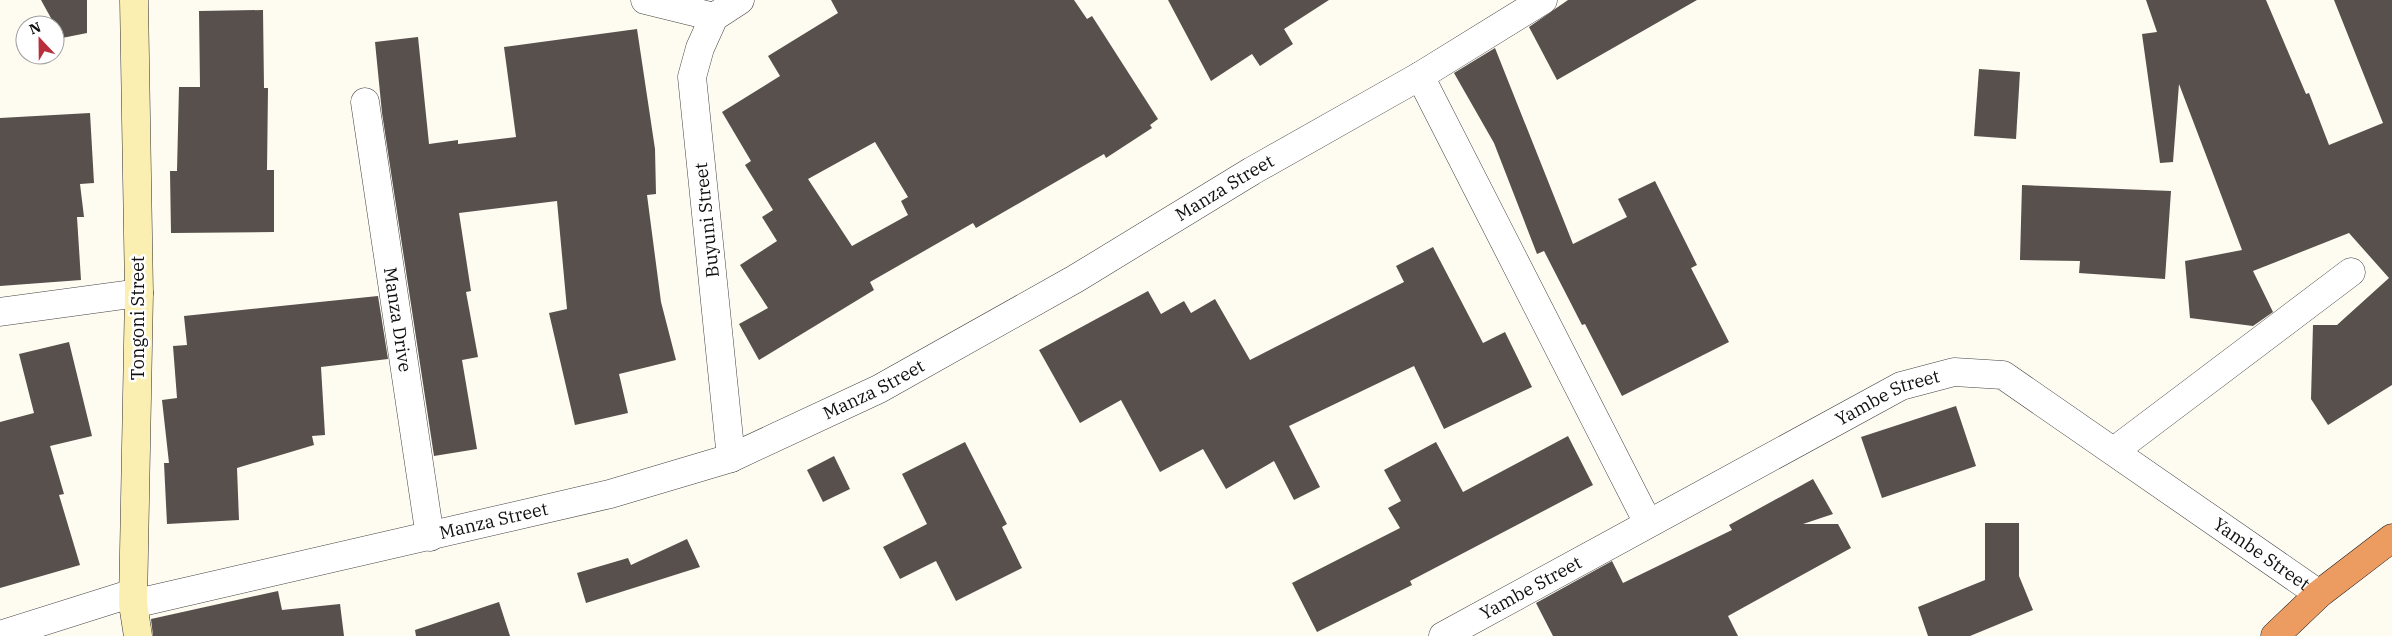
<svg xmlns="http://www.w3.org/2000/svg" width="2392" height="636" font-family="'IBM Plex Serif',serif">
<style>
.building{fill:#57504c;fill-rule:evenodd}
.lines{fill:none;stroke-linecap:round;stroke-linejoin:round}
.street-casing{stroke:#424242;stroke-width:29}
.secondary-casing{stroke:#313131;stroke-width:29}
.highway-casing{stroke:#202020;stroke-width:29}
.street{stroke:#fff;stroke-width:28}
.secondary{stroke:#faefb0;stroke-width:28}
.highway{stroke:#ec9b61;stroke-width:28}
.labels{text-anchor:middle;stroke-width:5;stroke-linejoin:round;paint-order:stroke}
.street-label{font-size:18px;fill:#0f0f0f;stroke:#fff}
</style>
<rect width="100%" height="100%" fill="#fefbf1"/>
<g class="building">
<path d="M41,0h46v33l-25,5z"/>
<path d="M831,0h243l13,19 5,-3 66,103 -8,6 2,3 -46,30 -2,-4 -128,74 -3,-5 -103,59 4,8 -115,70 -20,-36 29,-16 -28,-43 37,-24 -15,-24 11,-7 -28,-45 6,-4 -29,-49 58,-36 -12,-20 70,-43zM875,142l33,55 -7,4 7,14 -56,31 -44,-67z"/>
<path d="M1168,0h161l-45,29 9,15 -33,22 -8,-12 -41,27z"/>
<path d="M1568,0h129l-140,80 -28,-53z"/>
<path d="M2146,0h120l40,94 3,-1 20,52 54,-22 -49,-123h58v385l-64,40 -17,-26 2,-74h24l52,-47 -40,-45 -96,38 20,41 -20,14 -63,-8 -5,-57 57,-11 -63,-166 -6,78 -13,1 -18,-129 15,-2z"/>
<path d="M263,10l1,78h4l-1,82h7v62l-103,1 -1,-62h7l2,-84h21l-1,-76z"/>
<path d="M637,29l18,120 1,45 -9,1 14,107 15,58 -57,14 9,39 -53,12 -26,-112 18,-4 -10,-108 -98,12 12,78 -5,1 12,65 -16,3 15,89 -43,7 -52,-343 -7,-71 43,-5 11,107 29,-4v4l58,-7 -12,-90z"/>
<path d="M1495,48l78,196 54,-27 -9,-18 37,-18 42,84 -6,3 38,74 -107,54 -37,-72 -3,1 -38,-74 -7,3 -43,-111 -40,-70z"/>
<path d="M1979,69l41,3 -4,67 -42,-3z"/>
<path d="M90,113l4,70 -14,1 4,33h-7l4,63 -81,6v-168z"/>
<path d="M2022,185l149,6 -6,88 -86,-6 1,-12 -60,-1z"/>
<path d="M1433,247l50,96 22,-11 27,55 -88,42 -30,-63 -125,60 31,61 -26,13 -20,-39 -48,28 -23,-40 -43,23 -39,-72 -41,23 -41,-73 109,-59 13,23 23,-13 7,12 24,-14 35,61 154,-78 -8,-16z"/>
<path d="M378,296l10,63 -67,8 4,68 -13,1 2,9 -77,23 2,52 -72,4 -3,-61h5l-7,-63 15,-2 -4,-52 14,-1 -3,-29z"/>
<path d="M69,342l23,94 -42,10 14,48 -5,1 21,70 -80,23v-166l34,-9 -15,-59z"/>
<path d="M1956,406l20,60 -94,32 -21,-61z"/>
<path d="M1568,436l25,49 -183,96 2,4 -95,47 -25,-49 108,-55 -12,-20 13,-7 -17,-31 52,-28 27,50z"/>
<path d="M965,442l42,82 -5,3 20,41 -66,33 -20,-40 -36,18 -17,-32 44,-23 -25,-50z"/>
<path d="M834,456l16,33 -27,13 -16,-32z"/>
<path d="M1813,479l20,35 -30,10h35l13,24 -123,68 10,20h-185l-17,-33 76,-42 11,22 109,-53 -3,-5z"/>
<path d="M1985,523h34v53l14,34 -63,26h-42l-10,-29 67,-27z"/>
<path d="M687,539l13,28 -114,36 -9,-30 51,-15 3,7z"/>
<path d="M278,591l4,19 58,-6 4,32h-191l-2,-17z"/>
<path d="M499,602l11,34h-94l-1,-6z"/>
</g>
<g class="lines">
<defs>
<g id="street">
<path d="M645,0l69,17"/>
<path d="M1420,76l228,447"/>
<path id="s1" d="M365,102l65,435"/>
<path d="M0,312l139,-19"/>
<path d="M2114,451l237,-179"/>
<path d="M731,458l-39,-381 8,-29 14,-31 26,-17"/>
<path id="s2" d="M133,604l477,-110 121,-36 148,-69 196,-110 177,-108 168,-95 123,-76"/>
<path d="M0,635l133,-42"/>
<path id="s3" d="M1443,636l458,-250 53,-14 49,3 316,219"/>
</g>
<path id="secondary" d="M134,0l5,293 -6,311 5,32"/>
<path id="highway" d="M2275,636l44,-42 73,-56"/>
</defs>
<use href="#street" class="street-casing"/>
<use href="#secondary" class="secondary-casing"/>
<use href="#highway" class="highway-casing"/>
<use href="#street" class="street"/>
<use href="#secondary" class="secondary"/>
<use href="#highway" class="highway"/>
</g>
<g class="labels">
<g class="street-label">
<text dy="6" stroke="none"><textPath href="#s2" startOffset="1179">Manza Street</textPath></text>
<text transform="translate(707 220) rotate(-96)" y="6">Buyuni Street</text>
<text transform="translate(138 318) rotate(-90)" y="6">Tongoni Street</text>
<text dy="6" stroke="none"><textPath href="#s1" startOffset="220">Manza Drive</textPath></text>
<text dy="6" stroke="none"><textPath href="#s2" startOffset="774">Manza Street</textPath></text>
<text dy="6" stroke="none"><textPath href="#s3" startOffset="505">Yambe Street</textPath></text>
<text dy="6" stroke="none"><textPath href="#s2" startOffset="370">Manza Street</textPath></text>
<text dy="6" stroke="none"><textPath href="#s3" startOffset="940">Yambe Street</textPath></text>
<text dy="6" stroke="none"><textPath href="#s3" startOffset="100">Yambe Street</textPath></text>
</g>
</g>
<g transform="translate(40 40) rotate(338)"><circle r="24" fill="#ffffff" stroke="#9f9f9f"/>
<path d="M0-4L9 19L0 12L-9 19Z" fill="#b82e3a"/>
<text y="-8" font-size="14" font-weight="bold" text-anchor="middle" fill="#0f0f0f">N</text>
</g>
</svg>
